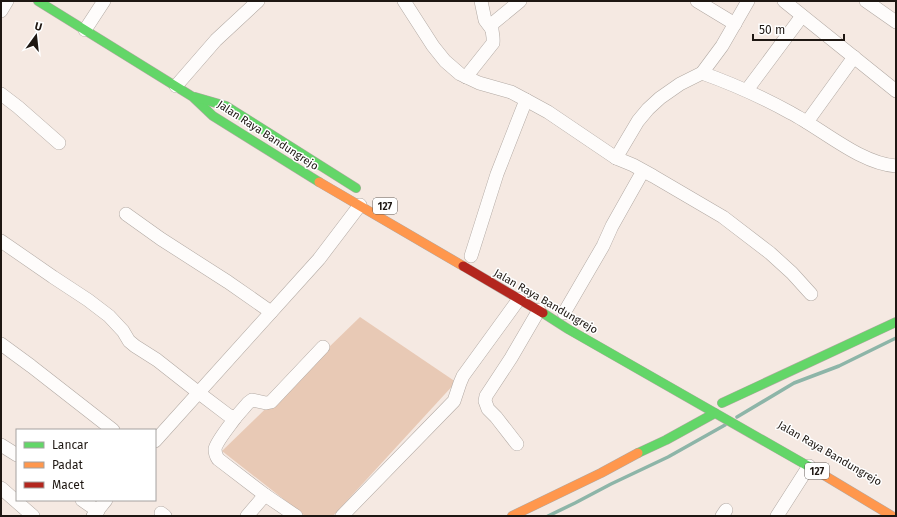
<svg xmlns="http://www.w3.org/2000/svg" width="897" height="517" font-family="'Fira Sans',sans-serif">
<style>
.green{fill:#e8c9b5}
.lines{fill:none;stroke-linecap:round;stroke-linejoin:round}
.stream{stroke:#8db5a8;stroke-width:3.5}
.street-casing{stroke:#b2a9a3;stroke-width:14}
.fast-casing{stroke:#b2a9a3;stroke-width:10}
.slow-casing{stroke:#b2a9a3;stroke-width:10}
.jam-casing{stroke:#b2a9a3;stroke-width:10}
.street{stroke:#fefcfb;stroke-width:13}
.fast{stroke:#63d668;stroke-width:9}
.slow{stroke:#ff974d;stroke-width:9}
.jam{stroke:#b3261e;stroke-width:9}
.labels{text-anchor:middle;stroke-width:3;stroke-linejoin:round;paint-order:stroke}
.shield{fill:#fff;stroke:#625d59;stroke-width:1}
.shield-label{font-size:10px;font-weight:bold;fill:#1e1712}
.street-label{font-size:11px;fill:#1e1712;stroke:#fff}
</style>
<rect width="100%" height="100%" fill="#f5e9e2"/>
<path class="green" d="M360,317l96,65 -123,134h-28l-83,-65z"/>
<g class="lines">
<g class="stream">
<path d="M737,417l57,-34 45,-17 57,-28"/>
<path d="M548,516l27,-13 36,-19 57,-27 57,-32"/>
</g>
<defs>
<g id="street">
<path d="M404,1l29,45 12,15 15,13 19,9 32,9 15,8 22,12 68,46 17,7 20,11 70,41 47,36 22,20 19,21"/>
<path d="M481,1l4,19 6,8"/>
<path d="M697,1l38,23"/>
<path d="M784,1l112,90"/>
<path d="M866,1l30,21"/>
<path d="M1,11l6,-10"/>
<path d="M85,30l19,-29"/>
<path d="M702,73c31,11 60,24 89,40 31,16 70,51 105,53"/>
<path d="M466,77l27,-34c1,-7 -2,-12 -1,-19l28,-23"/>
<path d="M176,86l40,-46 42,-39"/>
<path d="M747,90l55,-74"/>
<path d="M1,94l17,13 41,36"/>
<path d="M807,122l47,-65"/>
<path d="M616,158l22,-37 10,-12 12,-11 20,-14 22,-11 20,-27 26,-45"/>
<path d="M126,214l35,25 67,43 43,30"/>
<path d="M1,241l52,36 35,23 21,16 14,15 6,10 6,5 22,14 42,33 29,22 7,3c-4,6 -19,24 -20,31 0,4 1,7 3,10l47,36 31,21"/>
<path d="M471,256l26,-82 29,-74"/>
<path d="M564,313l39,-67 9,-20 31,-55"/>
<path d="M1,344l30,22 82,64"/>
<path d="M235,418l13,-15 4,-3 14,3 5,-1 52,-55"/>
<path d="M155,441l164,-182 41,-54"/>
<path d="M517,444l-21,-27 -8,-8 -3,-8 1,-5 25,-38 28,-48"/>
<path d="M1,445l16,10"/>
<path d="M1,488l32,28"/>
<path d="M82,500l16,11"/>
<path d="M161,513l4,3"/>
<path d="M93,516l13,-16"/>
<path d="M247,516l18,-21"/>
<path d="M342,516l112,-115 6,-18 3,-7 56,-77"/>
<path d="M722,516l4,-6"/>
<path d="M777,516l32,-50"/>
</g>
<g id="fast">
<path d="M38,1l155,96 20,19 106,66"/>
<path d="M195,97l31,9 130,82"/>
<path d="M543,313l25,16 254,145"/>
<path d="M722,403l174,-81"/>
<path d="M638,453l28,-13 49,-27"/>
</g>
<g id="slow">
<path d="M319,182l144,84"/>
<path d="M822,474l70,42"/>
<path d="M512,516l89,-43 37,-20"/>
</g>
<path id="jam" d="M463,266l80,47"/>
</defs>
<use href="#street" class="street-casing"/>
<use href="#fast" class="fast-casing"/>
<use href="#slow" class="slow-casing"/>
<use href="#jam" class="jam-casing"/>
<use href="#street" class="street"/>
<use href="#fast" class="fast"/>
<use href="#slow" class="slow"/>
<use href="#jam" class="jam"/>
</g>
<g class="labels">
<g class="shield">
<rect x="373" y="198" width="24" height="16" rx="3"/>
<rect x="805" y="463" width="24" height="16" rx="3"/>
</g>
<g class="shield-label">
<text x="385" y="210">127</text>
<text x="817" y="475">127</text>
</g>
<g class="street-label">
<text transform="translate(268 135) rotate(33)" y="4">Jalan Raya Bandungrejo</text>
<text transform="translate(546 301) rotate(30)" y="4">Jalan Raya Bandungrejo</text>
<text transform="translate(830 453) rotate(30)" y="4">Jalan Raya Bandungrejo</text>
</g>
</g>
<rect width="897" height="517" fill="none" stroke="#1e1712" stroke-width="4"/>
<rect x="16" y="429" width="140" height="72" fill="#ffffff" stroke="#a5a2a0"/>
<rect x="24" y="442" width="20" height="6" fill="#63d668" stroke="#a5a2a0"/>
<text x="52" y="449" font-size="12" fill="#1e1712">Lancar</text>
<rect x="24" y="462" width="20" height="6" fill="#ff974d" stroke="#a5a2a0"/>
<text x="52" y="469" font-size="12" fill="#1e1712">Padat</text>
<rect x="24" y="482" width="20" height="6" fill="#b3261e" stroke="#a5a2a0"/>
<text x="52" y="489" font-size="12" fill="#1e1712">Macet</text>
<g transform="translate(36 36) rotate(15)" stroke="#ffffff" stroke-width="3" paint-order="stroke">
<path d="M0-3L7 15L0 10L-7 15Z" fill="#1e1712"/>
<text y="-6" font-size="11" font-weight="bold" text-anchor="middle" fill="#1e1712">U</text>
</g>
<path d="M753 34v6h91v-6" fill="none" stroke="#1e1712" stroke-width="2"/>
<text x="759" y="34" font-size="12" fill="#1e1712" stroke="#ffffff" stroke-width="3" paint-order="stroke">50 m</text>
</svg>
